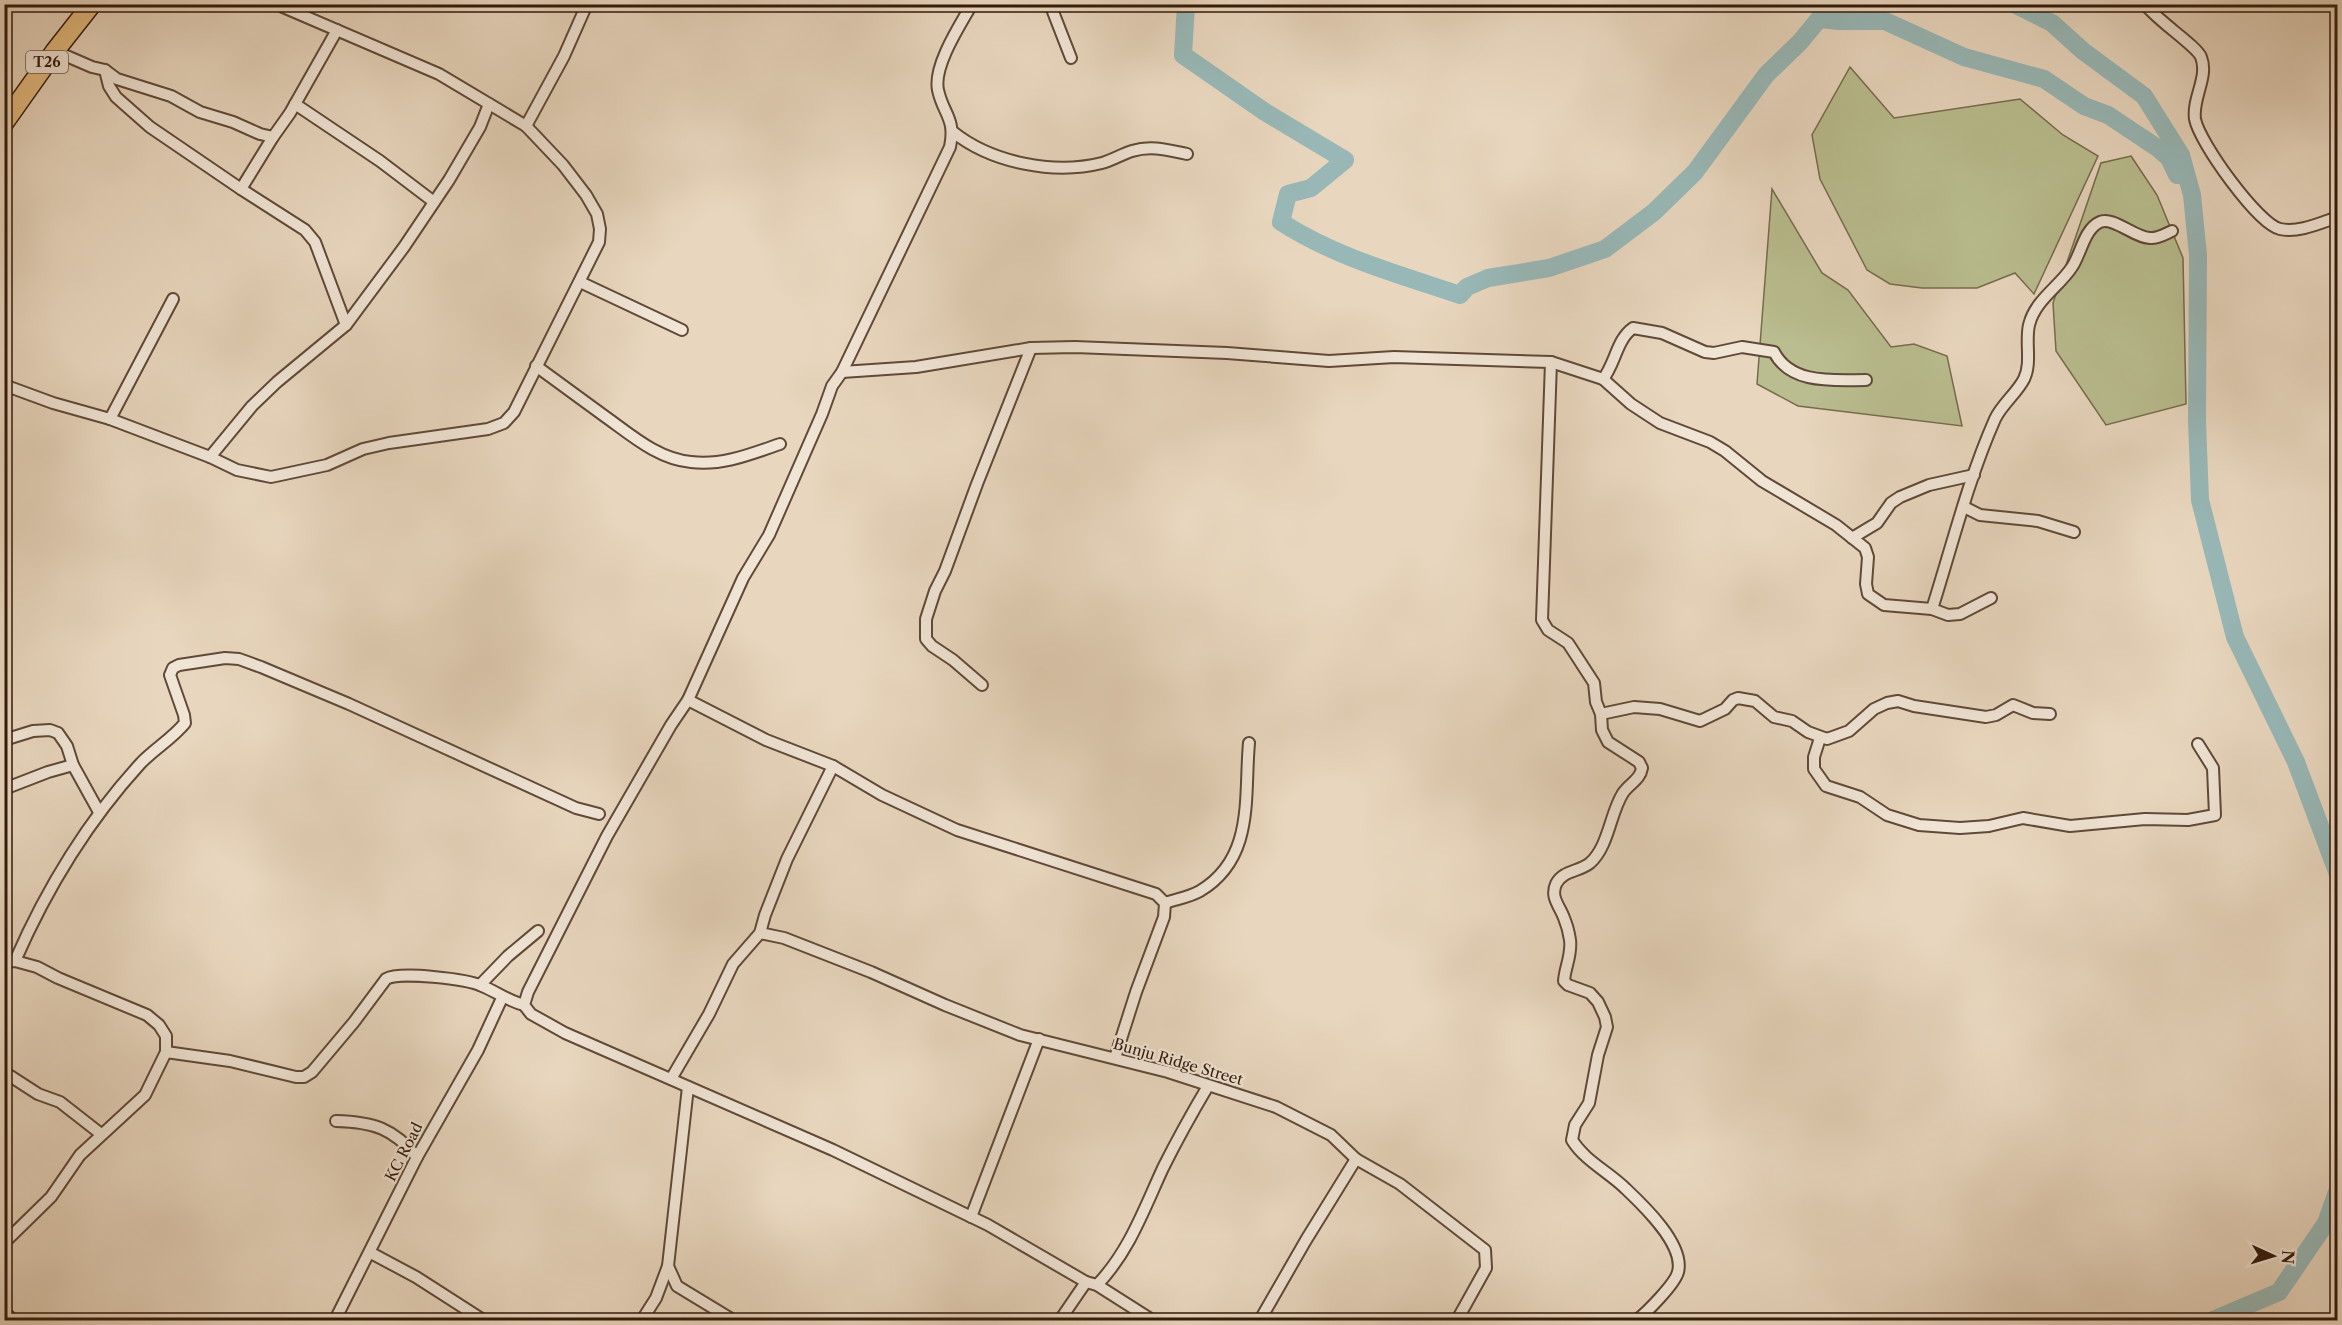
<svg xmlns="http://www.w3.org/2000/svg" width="2342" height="1325" font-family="'Libre Caslon Text',serif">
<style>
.green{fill:#b9bd8f;stroke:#766c4d;stroke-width:1.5}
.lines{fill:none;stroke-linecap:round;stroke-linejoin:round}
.river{stroke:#98b8b7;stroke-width:18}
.minor-casing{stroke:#604938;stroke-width:14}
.trunk-casing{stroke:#321a0b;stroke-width:21}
.minor{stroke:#f0e4d5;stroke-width:10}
.trunk{stroke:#e4bb7f;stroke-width:18}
.labels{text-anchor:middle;stroke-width:4.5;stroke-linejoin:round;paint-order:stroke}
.shield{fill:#f0e4d5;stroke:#6b5748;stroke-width:1.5}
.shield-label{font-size:14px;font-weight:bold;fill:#321a0b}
.street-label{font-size:15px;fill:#321a0b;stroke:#f0e4d5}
</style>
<rect width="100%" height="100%" fill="#e8d6be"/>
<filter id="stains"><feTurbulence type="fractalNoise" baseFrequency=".00333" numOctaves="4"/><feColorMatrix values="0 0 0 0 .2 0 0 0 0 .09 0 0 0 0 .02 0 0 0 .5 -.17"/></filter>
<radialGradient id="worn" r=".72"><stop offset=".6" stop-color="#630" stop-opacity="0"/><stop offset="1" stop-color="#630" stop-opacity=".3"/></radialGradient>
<g class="green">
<path d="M1850,67l44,51 126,-19 43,36 35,21 -64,138 -19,-21 -38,15h-55l-32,-4 -23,-14 -47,-91 -8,-44z"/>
<path d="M2131,156l26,39 26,63 3,146 -80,21 -50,-74 -3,-48 48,-140z"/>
<path d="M1772,189l50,84 26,17 43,57 23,-3 33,12 15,70 -164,-20 -41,-22z"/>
</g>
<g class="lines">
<g class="river">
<path d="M1186,4l-3,51 82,57 80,48 -34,28 -23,6 -7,28c54,35 117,52 179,73l7,-8 21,-9 61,-10 56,-19 49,-37 41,-40 71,-97 34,-33 19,-23 24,-15"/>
<path d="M2014,4l38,19 31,28 61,45 37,59 11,40 6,60 -1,166 3,79 35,137 61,125 42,112"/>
<path d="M1819,19l20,2h46l79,36 80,22 40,27 24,9 51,34 10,9 8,17"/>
<path d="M2213,1320l66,-28 47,-69 12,-34"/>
</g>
<defs>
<g id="minor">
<path d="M972,4c-12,21 -39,62 -34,86 5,24 18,28 12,57l-108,225 -10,14 -10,28 -53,121 -26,43 -55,122 -17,25 -64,111 -79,156 -4,13 7,9 34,19 268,117 155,75 98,57 11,3 55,35"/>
<path d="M1050,4l21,54"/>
<path d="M2145,4c10,15 52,42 56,53 8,20 -9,41 -6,62 4,23 63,105 85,110 19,4 40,-6 58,-12"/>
<path d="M55,51l37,16 13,3 12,9 54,17 29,16 33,10 27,12 13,3 17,-24 47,-83"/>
<path d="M105,70l4,16 7,11 34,30 91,62 64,41 10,12 31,83"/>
<path d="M295,104l85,57 54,41"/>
<path d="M526,126l38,-70 23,-52"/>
<path d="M953,132c39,31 101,43 149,31 11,-3 20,-9 30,-12 19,-6 36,-1 55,3"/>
<path d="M241,189l32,-52"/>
<path d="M580,282l102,48"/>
<path d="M1551,362l-9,258 6,10 20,13 26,40 2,19 5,12 1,16 6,12 31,20 3,6c-2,12 -12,15 -19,25 -13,20 -14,53 -33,70 -11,9 -27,7 -34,21 -6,14 4,22 8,34 3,7 5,15 6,22 2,15 -5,27 -6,41l4,4 22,8 8,9 7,15 2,10 -9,28 -9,48 -14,22 -3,15c13,21 37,32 54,49 18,17 59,56 52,83 -3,12 -31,40 -41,48"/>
<path d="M536,366c22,16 45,33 67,49 27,19 54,44 88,47 31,4 60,-8 89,-18"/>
<path d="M842,372l74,-5 115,-19 44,-1 152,6 102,8 65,-4 157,5 52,17 28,25 29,19 50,19 15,9 37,30 74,44 29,23 3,9 -2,27 2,10 16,11 48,4 16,6 12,-1 31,-16"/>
<path d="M1603,379c12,-15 14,-40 30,-51l29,5 43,19 9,1 28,-6 32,5c17,33 60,28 92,28"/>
<path d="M4,385l49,18 57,16 100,38 27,13 34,7 56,-12 36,-16 26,-6 99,-14 16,-6 10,-11 85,-170 1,-13 -3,-15 -11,-19 -23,-30 -37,-39 -87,-52 -163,-70"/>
<path d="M110,419l63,-120"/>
<path d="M210,457l42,-51 25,-24 69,-57 58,-78 45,-67 31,-53 9,-23"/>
<path d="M1964,507l16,8 58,6 36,11"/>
<path d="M1852,538l25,-15 14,-20 9,-6 29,-12 45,-10"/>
<path d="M1932,609c20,-63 36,-129 63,-190 7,-15 22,-26 29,-40 8,-16 1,-37 5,-54 6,-25 30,-38 43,-58 9,-13 12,-38 28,-45 13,-6 35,16 50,16 7,1 15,-4 22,-7"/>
<path d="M982,685l-29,-25 -21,-14 -6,-7v-20l9,-28 10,-20 32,-87 54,-136"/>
<path d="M688,700l78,40 67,26 49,29 75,35 199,64 9,9 -1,14 -28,75 -21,66"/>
<path d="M1601,714l33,-7 26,2 40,12 25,-12 8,-9 5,-2 17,3 19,16 18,4 16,11 19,7 22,-8 25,-22 13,-6 11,-2 16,5 72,11 10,-2 17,-10 20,8 17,1"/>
<path d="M1820,738l-6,19v12l12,17 34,11 27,18 32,10 41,3 29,-2 34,-8 47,8 75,-7 43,1 27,-5 -2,-47 -15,-24"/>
<path d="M4,740l29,-9 17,-1 8,3 9,13 6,19 26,47"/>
<path d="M4,789l44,-17 25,-7"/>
<path d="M1165,903c11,-4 25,-6 35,-12 55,-33 44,-94 49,-148"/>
<path d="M760,933l24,5 87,34 74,33 75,30 148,37 108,35 55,28 25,24 44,25 85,66 1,18 -29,52"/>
<path d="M15,961c31,-71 73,-140 125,-197 14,-15 32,-25 45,-41l-1,-8 -14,-40 3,-7 6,-3 46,-7 14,1 22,8 88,37 227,104 23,6"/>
<path d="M4,962l11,-1 22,6 21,11 89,37 12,10 7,11v16l-21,43 -65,60 -29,42 -47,46"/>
<path d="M480,985l28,-29 30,-25"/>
<path d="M166,1052l64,9 66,16h8l8,-5 42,-50 32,-43c13,-8 81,0 96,7 15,6 26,15 42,19"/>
<path d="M4,1072l34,22 22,8 41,32"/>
<path d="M671,1079l38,-65 24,-50 27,-31 5,-18 22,-56 46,-93"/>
<path d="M336,1121c37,1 57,7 81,36"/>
<path d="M971,1217l68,-178"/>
<path d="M371,1253l45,24 67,43"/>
<path d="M668,1266l9,20 56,34"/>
<path d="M1097,1285c32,-33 47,-76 66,-117 14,-28 29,-55 45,-82"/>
<path d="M4,1314l5,2"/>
<path d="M335,1320l82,-163 61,-107 24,-52"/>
<path d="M642,1320l14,-22 12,-32 20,-179"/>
<path d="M1060,1320l26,-38"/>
<path d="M1260,1320l46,-80 50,-81"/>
</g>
<path id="trunk" d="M4,123l51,-72 37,-47"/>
</defs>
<use href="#minor" class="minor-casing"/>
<use href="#trunk" class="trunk-casing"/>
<use href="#minor" class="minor"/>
<use href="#trunk" class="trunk"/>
</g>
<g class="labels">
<rect class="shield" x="26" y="51" width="42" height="22" rx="4.5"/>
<g class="shield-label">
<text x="47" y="67">T26</text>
</g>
<g class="street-label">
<text transform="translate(1178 1062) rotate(16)" y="5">Bunju Ridge Street</text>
<text transform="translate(404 1152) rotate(-63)" y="5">KC Road</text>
</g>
</g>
<rect width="2342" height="1325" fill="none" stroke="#e8d6be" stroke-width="24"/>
<rect x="6" y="6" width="2330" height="1313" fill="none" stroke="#321a0b" stroke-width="3"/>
<rect x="12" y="12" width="2318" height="1301" fill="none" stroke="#321a0b" stroke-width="1.5"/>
<g transform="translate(2273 1256) rotate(94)" stroke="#f0e4d5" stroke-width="4.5" paint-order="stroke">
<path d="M0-4.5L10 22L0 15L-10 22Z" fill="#321a0b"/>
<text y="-9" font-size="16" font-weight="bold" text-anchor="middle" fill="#321a0b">N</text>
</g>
<rect width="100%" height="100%" filter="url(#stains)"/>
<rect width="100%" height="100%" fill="url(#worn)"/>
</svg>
